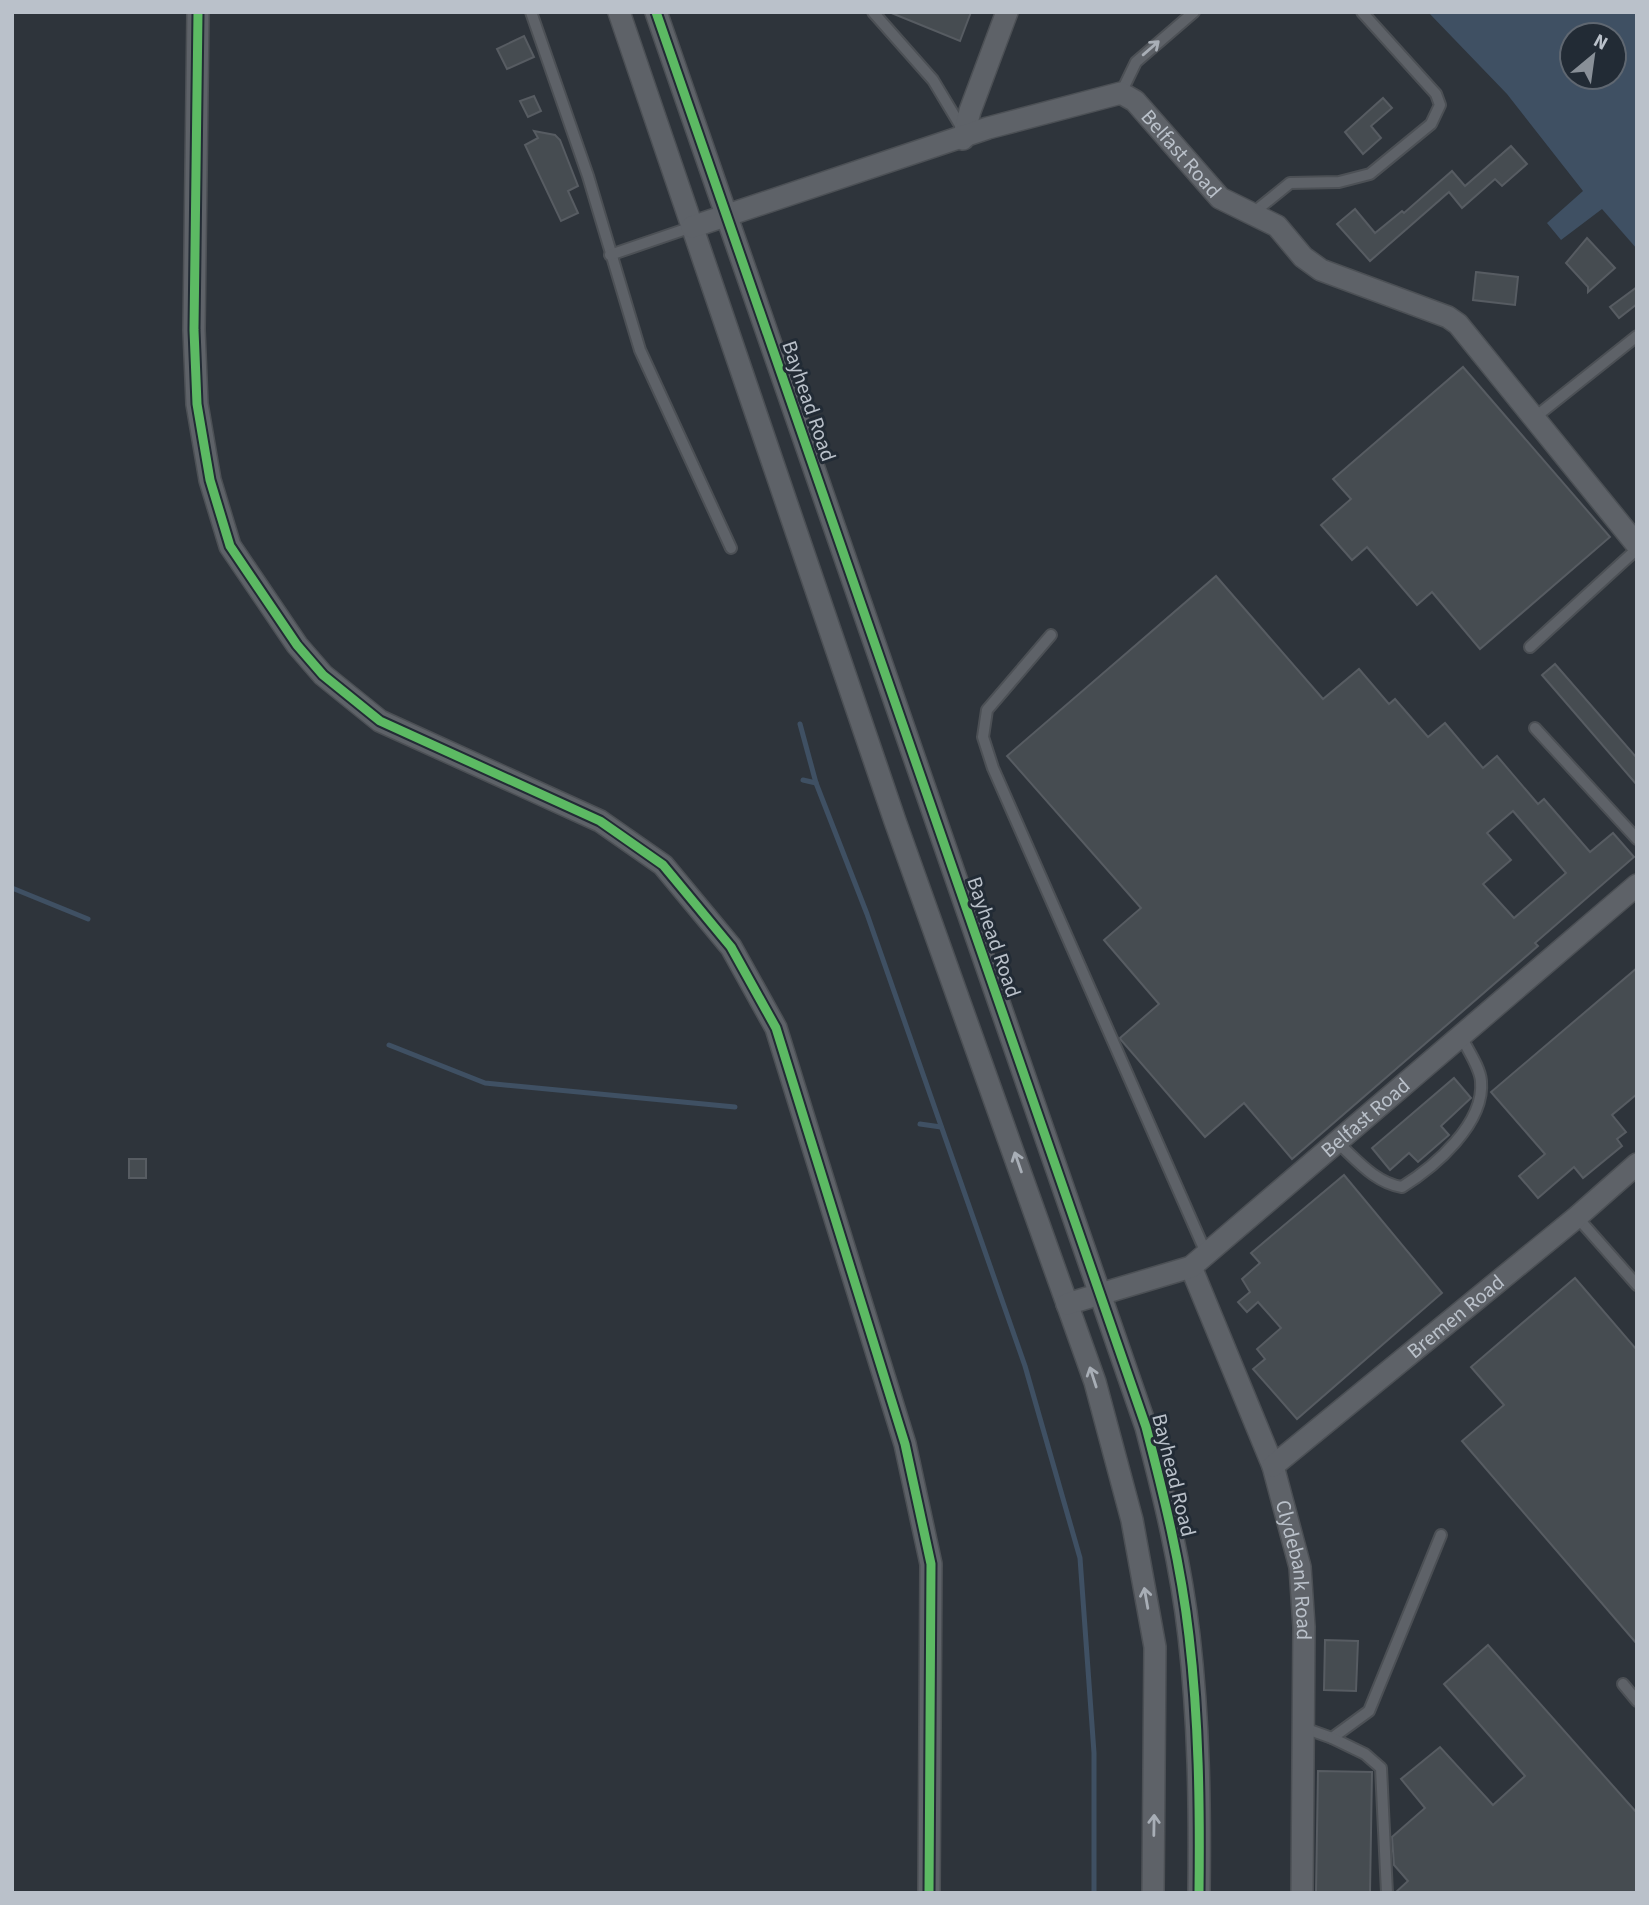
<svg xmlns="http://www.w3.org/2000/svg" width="1649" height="1905" font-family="'Source Sans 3',sans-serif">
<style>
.water{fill:#3f5063;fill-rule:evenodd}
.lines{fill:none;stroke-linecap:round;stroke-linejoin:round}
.stream{stroke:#3f5063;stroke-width:5}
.building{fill:#464c51;stroke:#575c62;stroke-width:2;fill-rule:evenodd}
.lane-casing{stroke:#4c5055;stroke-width:14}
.street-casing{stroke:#4c5055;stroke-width:24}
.lane{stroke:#5e6268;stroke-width:10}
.street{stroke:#5e6268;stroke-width:21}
.cycleway-casing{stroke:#222b35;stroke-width:13}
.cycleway{stroke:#5cba63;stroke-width:9}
.oneway{stroke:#a8aeb6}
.labels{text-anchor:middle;stroke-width:6;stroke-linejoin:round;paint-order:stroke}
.street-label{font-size:21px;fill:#bac1ca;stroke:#222b35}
</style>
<rect width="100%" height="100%" fill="#2e343b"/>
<path class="water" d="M1428,12h209v237l-35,-40 -41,31 -14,-17 36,-32 -76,-97zM1572,35h42v42h-42z"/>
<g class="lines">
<g class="stream">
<path d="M800,724l16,59 51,131 158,452 55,192 14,195v140"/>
<path d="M803,780l13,3"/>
<path d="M12,888l76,31"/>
<path d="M389,1045l96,38 250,24"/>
<path d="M920,1124l21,3"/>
</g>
</g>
<g class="building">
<path d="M889,12h82l-11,29z"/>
<path d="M524,36l10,21 -27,12 -10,-20z"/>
<path d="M534,96l7,15 -13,6 -8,-16z"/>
<path d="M1383,98l9,10 -21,18 10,12 -18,16 -18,-22z"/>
<path d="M534,131l21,4 5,5 18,46 -10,5 10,22 -17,8 -36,-76 13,-7z"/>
<path d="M1511,146l16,18 -25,22 -7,-7 -33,29 -13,-16 -79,69 -33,-37 18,-15 20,24 27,-22 2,2 48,-42 13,15z"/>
<path d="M1587,238l28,30 -27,24v-5l-22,-24z"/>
<path d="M1476,272l42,5 -3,28 -42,-5z"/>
<path d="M1637,287v17l-18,14 -9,-11z"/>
<path d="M1463,367l147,170 -130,112 -48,-57 -15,13 -50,-58 -15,13 -31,-35 30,-26 -18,-20z"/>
<path d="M1216,576l107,123 36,-30 30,35 6,-5 33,38 17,-14 38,45 14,-12 41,48 6,-5 46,53 23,-19 21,24 -99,86 3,3 -246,213 -48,-56 -39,34 -84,-97 -1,-2 39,-34 -55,-64 37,-32 -134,-152zM1513,811l53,62 -52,45 -31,-34 28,-24 -24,-27z"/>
<path d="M1555,664l82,94v27l-95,-110z"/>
<path d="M1637,968v126l-25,21 14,17 -9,7 5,7 -39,32 -9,-11 -36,31 -19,-22 26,-22 -54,-62z"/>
<path d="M1454,1078l17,20 -30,28 8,9 -31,27 -9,-9 -19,17 -18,-22z"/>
<rect x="129" y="1159" width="17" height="19"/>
<path d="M1344,1175l98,118 -145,126 -44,-50 12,-10 -8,-10 24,-21 -23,-26 -11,10 -9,-10 12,-10 -8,-13 18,-16 -9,-10z"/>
<path d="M1575,1278l62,72v294l-175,-203 42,-36 -33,-38z"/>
<path d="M1325,1640l33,1 -2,50 -32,-1z"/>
<path d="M1488,1645l149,168v80h-242l13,-12 -14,-16 -2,-28 33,-29 -24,-29 39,-32 53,58 32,-29 -81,-92z"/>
<path d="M1318,1771l54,1 -2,121h-54z"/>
</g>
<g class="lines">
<defs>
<g id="lane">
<path d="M531,12l57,164 52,174 91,198"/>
<path d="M873,12l60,68 30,50"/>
<path d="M1121,93l15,-31 58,-50"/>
<path d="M1253,213l37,-30 49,-1 31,-8 61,-50 9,-19 -4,-11 -74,-82"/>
<path d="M610,255l82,-28"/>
<path d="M1534,418l103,-82"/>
<path d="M1051,635l-64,75 -4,27 10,31 213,485"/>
<path d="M1530,647l107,-98"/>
<path d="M1535,728l102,111"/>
<path d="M1337,1142c19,17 38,41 65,45 32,-20 83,-63 79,-106 -1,-14 -14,-32 -20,-45"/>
<path d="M1577,1217l60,68"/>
<path d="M1623,1684l14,17"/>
<path d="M1304,1728l28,10 37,-27 72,-176"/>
<path d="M1332,1738l33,16 16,14 6,125"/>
</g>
<g id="street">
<path d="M198,12l-4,318 3,74 13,76 20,66 67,99 26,30 57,46 220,100 63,44 68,82 45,81 129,416 26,120 -2,329"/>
<path d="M619,12l276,809 200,561 37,138 23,127 -2,246"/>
<path d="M656,12l490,1415c18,69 35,138 43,209 10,85 11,171 10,257"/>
<path d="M963,139l7,-28 37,-99"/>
<path id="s1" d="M692,227l296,-99 133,-35 14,8 85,97 57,28 26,31 18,13 127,47 10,7 179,221"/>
<path id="s2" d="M1191,1267l82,199 27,101 4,60 -2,266"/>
<path id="s3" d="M1067,1304l124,-37 446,-382"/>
<path id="s4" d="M1273,1466l304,-249 60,-53"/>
</g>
</defs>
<use href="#lane" class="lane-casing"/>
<use href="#street" class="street-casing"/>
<use href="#lane" class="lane"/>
<use href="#street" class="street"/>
<defs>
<g id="cycleway">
<path d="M198,12l-4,318 3,74 13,76 20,66 67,99 26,30 57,46 220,100 63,44 68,82 45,81 129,416 26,120 -2,329"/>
<path d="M656,12l490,1415c18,69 35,138 43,209 10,85 11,171 10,257"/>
</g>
</defs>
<use href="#cycleway" class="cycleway-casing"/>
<use href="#cycleway" class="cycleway"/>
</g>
<defs><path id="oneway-shaft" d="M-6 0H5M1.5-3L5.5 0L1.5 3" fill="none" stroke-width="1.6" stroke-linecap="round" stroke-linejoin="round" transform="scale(1.75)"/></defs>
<g class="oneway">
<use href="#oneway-shaft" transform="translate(1151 48) rotate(-41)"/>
<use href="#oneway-shaft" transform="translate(1018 1162) rotate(-109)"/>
<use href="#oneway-shaft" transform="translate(1093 1377) rotate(-108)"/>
<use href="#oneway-shaft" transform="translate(1146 1598) rotate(-100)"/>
<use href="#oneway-shaft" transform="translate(1154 1825) rotate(-89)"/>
</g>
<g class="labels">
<g class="street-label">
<text dy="7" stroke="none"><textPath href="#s1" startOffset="536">Belfast Road</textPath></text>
<text transform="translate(809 401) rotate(71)" y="7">Bayhead Road</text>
<text transform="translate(994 937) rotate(71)" y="7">Bayhead Road</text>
<text dy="7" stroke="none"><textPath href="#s3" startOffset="359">Belfast Road</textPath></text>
<text dy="7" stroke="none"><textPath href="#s4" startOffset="236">Bremen Road</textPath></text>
<text transform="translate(1174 1475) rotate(76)" y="7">Bayhead Road</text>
<text dy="7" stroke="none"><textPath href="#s2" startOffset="322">Clydebank Road</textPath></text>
</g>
</g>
<rect width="1649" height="1905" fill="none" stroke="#bac1ca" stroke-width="28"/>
<g transform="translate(1593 56) rotate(29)"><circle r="33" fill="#222b35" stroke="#5f6771" stroke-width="2"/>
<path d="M0-5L12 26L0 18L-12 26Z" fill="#899098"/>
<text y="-10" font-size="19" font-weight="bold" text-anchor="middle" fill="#bac1ca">N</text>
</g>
</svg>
